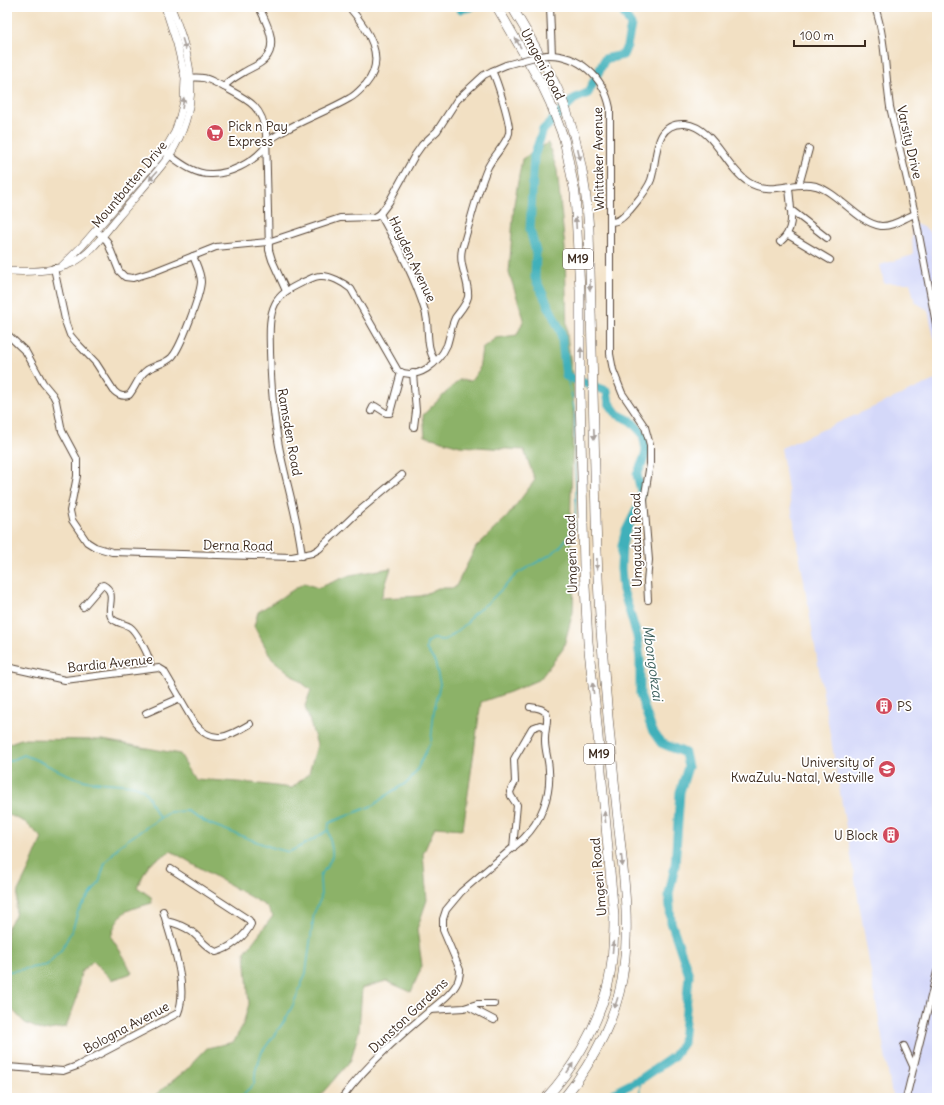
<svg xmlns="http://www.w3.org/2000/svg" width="944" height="1105" viewBox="0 0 944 1105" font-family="Delius,sans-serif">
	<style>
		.built { fill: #d4d8f9 }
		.forest { fill: #8cb268; stroke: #646e43 }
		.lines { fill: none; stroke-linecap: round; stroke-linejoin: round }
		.stream { stroke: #40b0ba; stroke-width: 1.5 }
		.river { stroke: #40b0ba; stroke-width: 9 }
		.minor-casing { stroke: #564537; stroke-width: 8 }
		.major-casing { stroke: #564537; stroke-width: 8 }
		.highway-casing { stroke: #564537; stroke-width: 10 }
		.minor { stroke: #fff; stroke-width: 6 }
		.major { stroke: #fff; stroke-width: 7 }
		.highway { stroke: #fff; stroke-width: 9 }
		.minor-bridge-casing { stroke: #564537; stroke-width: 8; stroke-linecap: butt }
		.minor-bridge { stroke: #fff; stroke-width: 6 }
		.oneway { fill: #a79f9a }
		.labels { text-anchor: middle; stroke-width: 3.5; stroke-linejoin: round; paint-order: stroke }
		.shield { fill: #fff; stroke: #766a62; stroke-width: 1 }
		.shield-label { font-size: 12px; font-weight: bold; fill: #3b2a1e }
		.street-label { font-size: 13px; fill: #3b2a1e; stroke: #fff }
		.poi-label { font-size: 13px; fill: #3b2a1e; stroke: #fff; text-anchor: start }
		.water-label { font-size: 14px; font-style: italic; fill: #3d605c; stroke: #fff }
	</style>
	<rect width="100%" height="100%" fill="#fff"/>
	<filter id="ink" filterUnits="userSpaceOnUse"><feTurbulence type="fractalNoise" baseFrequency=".025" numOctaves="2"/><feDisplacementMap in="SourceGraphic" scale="8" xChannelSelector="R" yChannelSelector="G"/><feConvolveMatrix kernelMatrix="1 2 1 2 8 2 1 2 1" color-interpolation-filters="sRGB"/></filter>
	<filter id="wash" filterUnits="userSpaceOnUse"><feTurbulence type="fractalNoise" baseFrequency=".012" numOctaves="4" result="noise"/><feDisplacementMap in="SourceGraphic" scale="16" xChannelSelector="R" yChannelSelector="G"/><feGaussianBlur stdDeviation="0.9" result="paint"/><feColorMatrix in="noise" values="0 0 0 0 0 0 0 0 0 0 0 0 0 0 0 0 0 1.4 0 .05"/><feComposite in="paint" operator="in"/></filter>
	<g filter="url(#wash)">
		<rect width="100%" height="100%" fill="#f2e0c3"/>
		<!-- built -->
		<g class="built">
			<path d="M911,222L927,229L934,239L932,255L937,291V342L934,338L928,310L915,302L910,283H884L880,265L913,255Z"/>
			<path d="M937,379V1098H895L891,1090L781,448Z"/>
		</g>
		<!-- forest -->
		<path class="forest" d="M548,143L557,170L565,248L567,335L574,389L570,531L574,580L573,612L563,649L540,679L510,692L481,702L463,829L435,827L423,854L427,900L417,929L422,966L411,992L386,981L362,988L359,1030L351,1060L318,1098H132L154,1096L186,1070L207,1048L234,1042L243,1024L249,1004L245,952L273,916L266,906L171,851L149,864L137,887L151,897L152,903C125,911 120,909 111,937L124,957L132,973L112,980L93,961L81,972L76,1001L66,1027L43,1031L25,1023L7,1004V928L15,916L18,891L29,869L42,838L25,822L7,814V744L21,739L103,740L180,754L195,779L252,783L292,788L309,773L317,745L305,706L311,690L272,659L254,626L258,612L304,583L318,588L350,575L391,568L381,598L421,596L438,588H455L476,547L507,517L535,480L524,450L460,446L425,436L423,415L459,380L471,381L479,370L482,348L496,338L517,335L524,319L509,273L514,204L522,159Z"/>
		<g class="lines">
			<!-- stream -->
			<g class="stream">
				<path d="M7,761H10L24,755C46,763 65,776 87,781C101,784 133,782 142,789C149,794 150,801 153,808C155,812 158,815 160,818"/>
				<path d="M7,972L47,965L62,949L73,928L78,911L99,883L105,863L120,845L169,812L187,811L210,824L273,848L289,852L309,842L327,831"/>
				<path d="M239,1098L254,1084L256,1069L262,1052L285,1020L293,1005L306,973L314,913L321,898L320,876C324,870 330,864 332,856C334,845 326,836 329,823L374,805L391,792L408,782L417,770L431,741L434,711L440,684L435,662L426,649L427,643L433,639L444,640L450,637L467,623L472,615L490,601L518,573L548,556L559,548L575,528L576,493L575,459V414L572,396L566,376"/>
				<path d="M639,1098L641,1079"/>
			</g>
			<!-- river -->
			<g class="river">
				<path d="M460,7V9L471,7"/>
				<path d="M607,1098L621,1089L641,1079L673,1057L683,1043L689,975L671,922L669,894L675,866L680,792L688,767L685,753L661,743L652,730L640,695V659L637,636L623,590L621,569L622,546L625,533L639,505L641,491L637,475L645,456L646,450L643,434L631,421L617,414L609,403L607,391L566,376L561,332L535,278L536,252L530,230L534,156L543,130L574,99L588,93L605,59L623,55L627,46L631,25L620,7"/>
			</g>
		</g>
	</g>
	<g filter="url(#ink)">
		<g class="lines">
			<!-- minor casing -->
			<g class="minor-casing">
				<g id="minor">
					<path d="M550,7L552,55"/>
					<path d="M875,7C886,40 885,73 890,107L915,214L937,329"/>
					<path d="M7,8V7"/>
					<path d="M547,55C578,54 604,77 610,108V354L613,370L622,393L645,427L650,445V464L644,500L649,560L647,581L648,600"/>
					<path d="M186,78C206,76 208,79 224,87C248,100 262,105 266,134L269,250L272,260L286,291"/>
					<path d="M224,87C229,80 236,77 244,72C250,68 260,65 265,59C279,44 266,22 259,7"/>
					<path d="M164,151C178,161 193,175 212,174C230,174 251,163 263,150C265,148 265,145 267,142C271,138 278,135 282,132C304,119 328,111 350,98C356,95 361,89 366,84C388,58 367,28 349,7"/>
					<path d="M799,185L809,149"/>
					<path d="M790,209L827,238"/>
					<path d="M380,214C397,245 415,277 425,311C430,327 425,347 435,361"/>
					<path d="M610,222C620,222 624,216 630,210C638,200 647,191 651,180C658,160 652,122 685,124C714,127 725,167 748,182C772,197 792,180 816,186C839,193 858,223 881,226C893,227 904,218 915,214"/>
					<path d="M96,230L107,241L119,271L125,277L133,278L153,272L216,247L268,242L340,218L375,217L380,214L389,202L415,155L422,145L437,131L457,100L484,75L492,71L506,65"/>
					<path d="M788,235L830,260"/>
					<path d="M780,242C797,229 790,206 789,187"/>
					<path d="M54,268L66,324L70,335L76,342L96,363L114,391C119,396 123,397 129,395C136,387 138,376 147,370C155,365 165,364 172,357C181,347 200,296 201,282C201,273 196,264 193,256"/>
					<path d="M7,334L26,352L43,383L53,395L56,401L62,431L77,459V476L70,511L72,520L87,542L95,547L112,552L292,557L312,553L319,549L359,511L402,475"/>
					<path d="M413,373L416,411L414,427"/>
					<path d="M371,411L373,407L375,406L386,413H390L401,372"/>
					<path d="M302,556C298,518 286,483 279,446C273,414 271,384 270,352C270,337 268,318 275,304C281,292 292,288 303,282C309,280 314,276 320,276C330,275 344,283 351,289L398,371C418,381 439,363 447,345C450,336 451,326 455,318C459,312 466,305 468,297C470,282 458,266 462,249C470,223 476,195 487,169C492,157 506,145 509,133C511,124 497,80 492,71"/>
					<path d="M83,607L101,586L103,585C118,593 106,607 111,617C114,623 124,623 130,627C136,631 147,652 149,659C150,662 150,666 150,669"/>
					<path d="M7,667L65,680L159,668L164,671L195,724C213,746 230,736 250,724"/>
					<path d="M146,713L180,698"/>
					<path d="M513,848L517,805L511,796L510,792L515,782L514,759L532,728L540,725L546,727"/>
					<path d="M166,921C175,923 184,926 192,932C201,939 205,947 216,952C229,949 246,936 251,924L249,920L171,869"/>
					<path d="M469,1007L494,1020"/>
					<path d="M430,1010L464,1008L477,1004H494"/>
					<path d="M904,1046L913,1066"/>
					<path d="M7,1067L63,1071L77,1066L178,1013C189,985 171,940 163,911"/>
					<path d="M342,1098C371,1059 409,1028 446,997C454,989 460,982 460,970L443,930V919L446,910L461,892L523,839C541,821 551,796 549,771C549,761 545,751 545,741C544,722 557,709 530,707"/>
					<path d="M906,1098L937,972"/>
				</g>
			</g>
			<!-- major casing -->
			<g class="major-casing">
				<g id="major">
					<path d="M62,266L82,246L164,151L175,132L180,116L184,101L185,78L177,44L165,7"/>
					<path d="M7,271C27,272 56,272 74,262C92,253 105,232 119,216C136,196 154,176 170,155C202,103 193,61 171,7"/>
				</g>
			</g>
			<!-- highway casing -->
			<g class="highway-casing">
				<g id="highway">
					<path d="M497,7L542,85L550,102L564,139L575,193L580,290V392L584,567L588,642L595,703L614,916C614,940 613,968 606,992C595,1030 573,1069 546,1098"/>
					<path d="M512,7C528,34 545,62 558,90C578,135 586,182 589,230C591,310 593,390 595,470C596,528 597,586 602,643C606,702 612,761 618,820C623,869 630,918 624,966C619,1014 594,1061 564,1098"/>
				</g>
			</g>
			<!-- minor -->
			<use href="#minor" class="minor"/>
			<!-- major -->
			<use href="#major" class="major"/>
			<!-- highway -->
			<use href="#highway" class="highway"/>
			<!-- minor-bridge casing -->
			<g class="minor-bridge-casing">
				<path id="minor-bridge" d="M506,65L535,57L547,55"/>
			</g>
			<!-- minor-bridge -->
			<use href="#minor-bridge" class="minor-bridge"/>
		</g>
		<!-- one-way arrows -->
		<defs><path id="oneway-solid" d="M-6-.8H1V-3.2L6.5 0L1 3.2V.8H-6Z"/></defs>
		<g class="oneway">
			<use href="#oneway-solid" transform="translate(518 43) rotate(-120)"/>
			<use href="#oneway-solid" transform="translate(184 44) rotate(73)"/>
			<use href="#oneway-solid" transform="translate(183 103) rotate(-81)"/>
			<use href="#oneway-solid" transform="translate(579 155) rotate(77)"/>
			<use href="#oneway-solid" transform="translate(153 176) rotate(131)"/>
			<use href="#oneway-solid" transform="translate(576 223) rotate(-93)"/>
			<use href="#oneway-solid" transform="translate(590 285) rotate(89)"/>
			<use href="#oneway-solid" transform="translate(581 353) rotate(-90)"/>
			<use href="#oneway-solid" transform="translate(594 434) rotate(88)"/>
			<use href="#oneway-solid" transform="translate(597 564) rotate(89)"/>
			<use href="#oneway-solid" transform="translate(593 688) rotate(-96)"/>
			<use href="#oneway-solid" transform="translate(605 817) rotate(-96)"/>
			<use href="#oneway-solid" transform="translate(622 861) rotate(84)"/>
			<use href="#oneway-solid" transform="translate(613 947) rotate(-84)"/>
			<use href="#oneway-solid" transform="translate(616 1003) rotate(108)"/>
			<use href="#oneway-solid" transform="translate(570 1068) rotate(-57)"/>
		</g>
	</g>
	<!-- icons -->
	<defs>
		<g id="supermarket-disc" transform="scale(0.9)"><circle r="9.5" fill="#d1495b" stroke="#fff"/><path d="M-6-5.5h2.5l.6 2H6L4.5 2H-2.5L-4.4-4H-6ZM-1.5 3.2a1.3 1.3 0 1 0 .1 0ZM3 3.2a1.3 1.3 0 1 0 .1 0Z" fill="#fff"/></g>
		<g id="building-disc" transform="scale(0.9)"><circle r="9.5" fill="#d1495b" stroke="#fff"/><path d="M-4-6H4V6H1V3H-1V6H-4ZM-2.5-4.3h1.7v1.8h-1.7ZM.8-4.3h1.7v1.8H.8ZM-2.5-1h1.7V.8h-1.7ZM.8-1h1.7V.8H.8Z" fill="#fff"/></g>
		<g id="university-disc" transform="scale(0.9)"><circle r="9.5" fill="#d1495b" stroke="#fff"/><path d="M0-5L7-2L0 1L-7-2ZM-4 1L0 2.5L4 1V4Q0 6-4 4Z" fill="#fff"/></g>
	</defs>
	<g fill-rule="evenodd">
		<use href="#supermarket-disc" x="215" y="133"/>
		<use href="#building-disc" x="884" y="706"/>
		<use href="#university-disc" x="887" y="769"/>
		<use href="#building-disc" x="891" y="835"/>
	</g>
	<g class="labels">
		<!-- shield labels -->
		<g class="shield">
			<rect x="563" y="249" width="30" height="20" rx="3"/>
			<rect x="584" y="744" width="30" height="20" rx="3"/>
		</g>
		<g class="shield-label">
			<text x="578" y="263">M19</text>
			<text x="599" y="758">M19</text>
		</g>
		<!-- street labels -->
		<g class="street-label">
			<text transform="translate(543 64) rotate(62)" y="5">Umgeni Road</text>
			<text transform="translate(910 142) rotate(77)" y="5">Varsity Drive</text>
			<text transform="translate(598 159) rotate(-91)" y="5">Whittaker Avenue</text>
			<text transform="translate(129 184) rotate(-50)" y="5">Mountbatten Drive</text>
			<text transform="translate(413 259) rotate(65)" y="5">Hayden Avenue</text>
			<text transform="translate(290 432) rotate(80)" y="5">Ramsden Road</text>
			<text transform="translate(636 540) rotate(-91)" y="5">Umgudulu Road</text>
			<text transform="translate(238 545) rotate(1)" y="5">Derna Road</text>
			<text transform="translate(571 554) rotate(-92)" y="5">Umgeni Road</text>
			<text transform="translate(110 663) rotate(-6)" y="5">Bardia Avenue</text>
			<text transform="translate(598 877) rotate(-95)" y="5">Umgeni Road</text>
			<text transform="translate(408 1015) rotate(-43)" y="5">Dunston Gardens</text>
			<text transform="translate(126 1027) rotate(-28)" y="5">Bologna Avenue</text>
		</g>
		<!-- poi labels -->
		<g class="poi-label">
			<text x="228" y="131">Pick n Pay<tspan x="228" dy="15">Express</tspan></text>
			<text x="897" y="711">PS</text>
			<text x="874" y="767" text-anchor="end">University of<tspan x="874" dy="15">KwaZulu-Natal, Westville</tspan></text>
			<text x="878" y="840" text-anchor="end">U Block</text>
		</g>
		<!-- water labels -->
		<g class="water-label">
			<text transform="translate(653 663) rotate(82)" y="5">Mbongokzai</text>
		</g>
	</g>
	<!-- margin -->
	<rect width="944" height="1105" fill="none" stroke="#fff" stroke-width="24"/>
	<!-- scale -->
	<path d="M794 40v6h71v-6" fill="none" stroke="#3b2a1e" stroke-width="2"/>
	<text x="800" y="40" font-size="12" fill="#3b2a1e" stroke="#ffffff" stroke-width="3" paint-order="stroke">100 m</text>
</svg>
